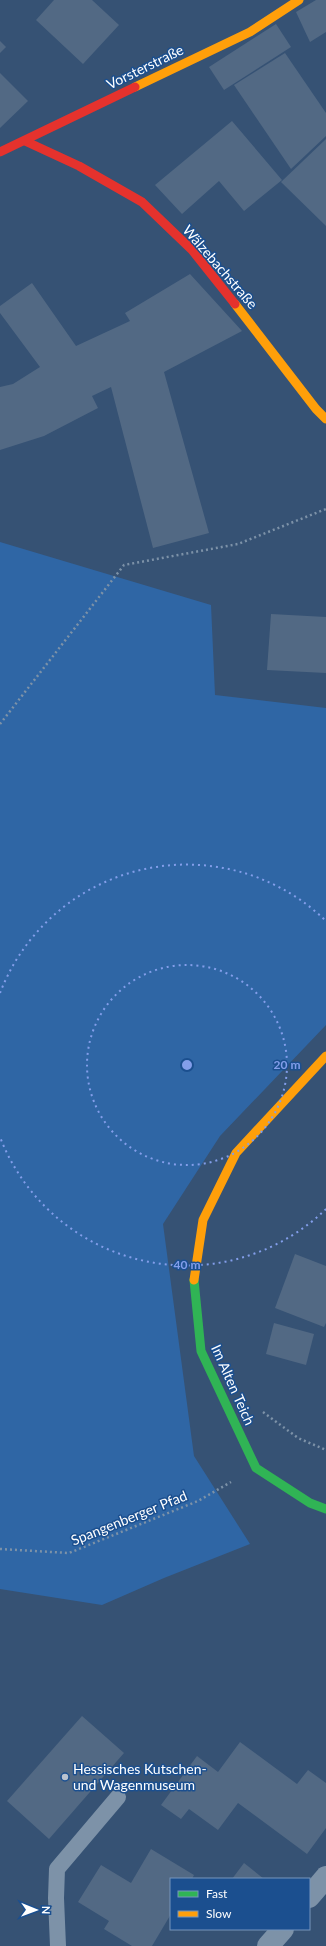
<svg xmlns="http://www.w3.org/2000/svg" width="326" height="1946" viewBox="0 0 326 1946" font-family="Lato,sans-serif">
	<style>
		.green { fill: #2f66a5 }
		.building { fill: #526984 }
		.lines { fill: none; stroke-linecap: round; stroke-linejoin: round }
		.path { stroke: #7d92a8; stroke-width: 2.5; stroke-dasharray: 2 3; stroke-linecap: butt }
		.lane { stroke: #7d92a8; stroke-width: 16 }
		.street { stroke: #7d92a8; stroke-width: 22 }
		.fast { stroke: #30b455; stroke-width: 9 }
		.slow { stroke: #ff9f0a; stroke-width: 9 }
		.jam { stroke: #e5322d; stroke-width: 9 }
		.ring { fill: none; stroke: #839eea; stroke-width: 2; stroke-dasharray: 2 4 }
		.poi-dot { fill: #b9c2ce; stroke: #1b4f8f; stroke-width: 1.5 }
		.labels { text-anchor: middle; stroke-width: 3; stroke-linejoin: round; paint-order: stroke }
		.street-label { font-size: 14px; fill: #fff; stroke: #1b4f8f }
		.poi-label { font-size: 14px; fill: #fff; stroke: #1b4f8f; text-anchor: start }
		.centre { fill: #839eea; stroke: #1b4f8f; stroke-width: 2 }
		.ring-label { font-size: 12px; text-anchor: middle; font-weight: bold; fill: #839eea; stroke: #1b4f8f; stroke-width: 3; stroke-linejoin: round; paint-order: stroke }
	</style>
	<rect width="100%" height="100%" fill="#365274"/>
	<!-- green -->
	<path class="green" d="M0,542L211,605L215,695L326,708V1025L220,1136L163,1224L194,1456L250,1544L164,1578L102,1605L0,1589Z"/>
	<!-- building -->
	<g class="building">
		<path d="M54,0H92L119,25L83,64L36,20Z"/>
		<path d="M316,0H326V32L310,42L296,12Z"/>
		<path d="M276,24L291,47L224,90L209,67Z"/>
		<path d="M0,41L6,47L0,53Z"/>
		<path d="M285,53L326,113V136L291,169L234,85Z"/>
		<path d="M0,73L28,101L0,128Z"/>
		<path d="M232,121L282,180L244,211L219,181L182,214L155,185Z"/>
		<path d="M326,139V226L281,182Z"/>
		<path d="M190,274L242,331L164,372L209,533L153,548L111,387L92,396L98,408L44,436L0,450V387L13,384L40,367L0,313V306L32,283L76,346L130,321L125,313Z"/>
		<path d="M271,614L326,617V673L267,670Z"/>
		<path d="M295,1254L326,1266V1323L324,1327L275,1308Z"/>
		<path d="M274,1323L314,1334L306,1365L266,1354Z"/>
		<path d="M82,1716L124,1753L49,1839L7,1801Z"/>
		<path d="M240,1742L297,1784L308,1770L326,1783V1828L307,1854L238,1803L218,1830L189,1809L181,1819L161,1805L197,1756L218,1772Z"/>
		<path d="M151,1849L194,1875L192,1879H171V1914L152,1946H132L104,1929L109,1921L78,1902L101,1865L131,1883Z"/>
		<path d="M244,1863L264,1879H232Z"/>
	</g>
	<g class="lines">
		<!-- path -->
		<g class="path">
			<path d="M0,724L124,565L238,544L326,509"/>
			<path d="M263,1412L298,1438L326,1450"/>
			<path d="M0,1549L69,1553L198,1501L231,1482"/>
		</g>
		<!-- lane -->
		<path class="lane" d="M58,1946L56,1898L57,1869L118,1797"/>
		<!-- street -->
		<g class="street">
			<path d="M309,1897L326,1877"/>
			<path d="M268,1946L283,1929"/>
		</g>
		<!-- fast -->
		<path class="fast" d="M194,1280L201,1351L256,1468L310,1503L326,1509"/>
		<!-- slow -->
		<g class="slow">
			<path d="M135,87L250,32L299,0"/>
			<path d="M235,304L316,409L326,419"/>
			<path d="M194,1280L203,1220L236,1153L326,1056"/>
		</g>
		<!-- jam -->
		<g class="jam">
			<path d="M25,141L79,166L142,202L192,250L235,304"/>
			<path d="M0,152L135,87"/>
		</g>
	</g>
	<!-- distance rings -->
	<g class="ring">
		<circle cx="187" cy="1065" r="100"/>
		<path d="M326 1209A200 200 0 0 1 0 1137M0 993A200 200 0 0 1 326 921"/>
	</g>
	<!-- markers -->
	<circle class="poi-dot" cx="65" cy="1777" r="4"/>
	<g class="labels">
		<!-- street labels -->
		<g class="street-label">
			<text transform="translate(145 67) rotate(-26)" y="5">Vorsterstraße</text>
			<text transform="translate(220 267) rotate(49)" y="5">Wälzebachstraße</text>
			<text transform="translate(233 1385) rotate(66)" y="5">Im Alten Teich</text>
			<text transform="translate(129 1518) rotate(-22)" y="5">Spangenberger Pfad</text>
		</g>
		<!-- poi labels -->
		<g class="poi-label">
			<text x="73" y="1774">Hessisches Kutschen-<tspan x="73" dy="16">und Wagenmuseum</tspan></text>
		</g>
	</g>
	<circle cx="187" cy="1065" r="6" class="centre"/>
	<g class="ring-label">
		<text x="287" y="1069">20 m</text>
		<text x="187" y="1269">40 m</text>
	</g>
	<!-- legend -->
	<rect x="170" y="1878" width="140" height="52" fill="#1b4f8f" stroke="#7695bc"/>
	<rect x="178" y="1891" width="20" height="6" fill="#30b455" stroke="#7695bc"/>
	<text x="206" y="1898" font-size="12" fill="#ffffff">Fast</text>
	<rect x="178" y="1911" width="20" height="6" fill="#ff9f0a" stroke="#7695bc"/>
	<text x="206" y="1918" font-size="12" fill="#ffffff">Slow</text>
	<!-- north arrow -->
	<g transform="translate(36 1910) rotate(91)" stroke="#1b4f8f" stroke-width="3" paint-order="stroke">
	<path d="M0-3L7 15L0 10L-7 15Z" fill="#ffffff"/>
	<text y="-6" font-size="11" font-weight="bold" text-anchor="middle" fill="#ffffff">N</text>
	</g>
</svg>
